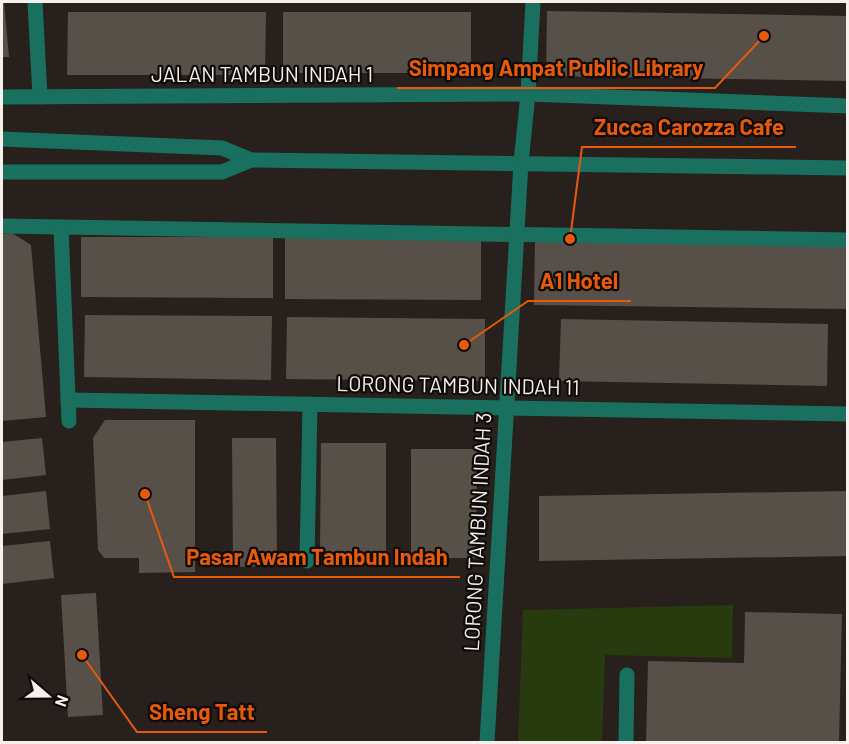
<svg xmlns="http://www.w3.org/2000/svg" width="849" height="744" viewBox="0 0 849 744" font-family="Barlow,sans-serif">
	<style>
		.green { fill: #283b0e }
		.building { fill: #565048 }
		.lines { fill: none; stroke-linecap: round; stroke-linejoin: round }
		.minor { stroke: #19705f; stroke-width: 15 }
		.labels { text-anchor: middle; stroke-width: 4.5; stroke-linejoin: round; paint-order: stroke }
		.street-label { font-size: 21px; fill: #f6f0ed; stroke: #0e0b09 }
		.leader { fill: none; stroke: #e8590c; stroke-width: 2 }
		.callout-dot { fill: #e8590c; stroke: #0e0b09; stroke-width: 2 }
		.callout-label { font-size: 22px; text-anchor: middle; font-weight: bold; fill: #e8590c; stroke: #0e0b09; stroke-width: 4.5; stroke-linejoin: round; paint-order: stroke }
	</style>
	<rect width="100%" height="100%" fill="#28201c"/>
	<!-- green -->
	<path class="green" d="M733,605L732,658L605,655L602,742H518L523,610Z"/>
	<!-- building -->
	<g class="building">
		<path d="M2,2H4L9,57H2Z"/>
		<path d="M547,11L848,16V81L546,76Z"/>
		<path d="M68,12H266L265,75H67Z"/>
		<rect x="283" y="12" width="188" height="61"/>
		<path d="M12,233L31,245L46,417L2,421V234Z"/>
		<path d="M81,237H273V298L81,297Z"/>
		<path d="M285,237L481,238V300L285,299Z"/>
		<path d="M535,238L848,242V309L534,305Z"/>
		<path d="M85,315L272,316L271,380L84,377Z"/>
		<path d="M287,317L485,319V381L286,379Z"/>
		<path d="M561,319L828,324L827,386L559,381Z"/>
		<path d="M105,420H195V572L139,573V558H104L98,550L93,438Z"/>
		<path d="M42,438L46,475L2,480V442Z"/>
		<path d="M232,438H276L277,566L233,567Z"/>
		<path d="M321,443H386V552H320Z"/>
		<path d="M411,449H477L476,558H411Z"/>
		<path d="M46,491L50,529L2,534V496Z"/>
		<path d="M848,491V556L539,561V496Z"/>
		<path d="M50,541L54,578L2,584V546Z"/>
		<path d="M96,593L103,715L68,717L61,595Z"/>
		<path d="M745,612L842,614L839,742H646L648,661L744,663Z"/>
	</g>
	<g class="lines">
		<!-- minor -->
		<g class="minor">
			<path d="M35,2L40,97"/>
			<path d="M2,97L528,94L848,106"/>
			<path d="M2,139L222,148L251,160L848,168"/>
			<path d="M2,172H222L251,160"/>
			<path d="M2,226L848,240"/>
			<path d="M61,228L69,421"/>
			<path d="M68,400L848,414"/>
			<path d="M307,561L310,404"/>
			<path d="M487,742L521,163L528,94L533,2"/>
			<path d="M626,742L627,675"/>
		</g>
	</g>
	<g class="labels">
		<!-- street labels -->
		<g class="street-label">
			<text x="262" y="82">JALAN TAMBUN INDAH 1</text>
			<text transform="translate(458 386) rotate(1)" y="7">LORONG TAMBUN INDAH 11</text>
			<text transform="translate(478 532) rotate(-87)" y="7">LORONG TAMBUN INDAH 3</text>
		</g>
	</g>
	<!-- callouts -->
	<path class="leader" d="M764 36L715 88H397M570 239L582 147H796M464 345L528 301H631M145 494L174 577H460M82 655L137 732H267"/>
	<g class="callout-dot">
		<circle cx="764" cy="36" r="6"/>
		<circle cx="570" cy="239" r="6"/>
		<circle cx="464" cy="345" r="6"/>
		<circle cx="145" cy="494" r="6"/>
		<circle cx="82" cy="655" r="6"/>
	</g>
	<g class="callout-label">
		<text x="556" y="76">Simpang Ampat Public Library</text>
		<text x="689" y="135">Zucca Carozza Cafe</text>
		<text x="579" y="289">A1 Hotel</text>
		<text x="317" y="565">Pasar Awam Tambun Indah</text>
		<text x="202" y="720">Sheng Tatt</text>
	</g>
	<!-- border -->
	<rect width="849" height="744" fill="none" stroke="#f6f0ed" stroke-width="6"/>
	<!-- north arrow -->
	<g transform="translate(48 696) rotate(110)" stroke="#0e0b09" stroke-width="4.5" paint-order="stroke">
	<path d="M0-4.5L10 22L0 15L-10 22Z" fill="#f6f0ed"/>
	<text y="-9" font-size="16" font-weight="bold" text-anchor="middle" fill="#f6f0ed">N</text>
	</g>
</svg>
